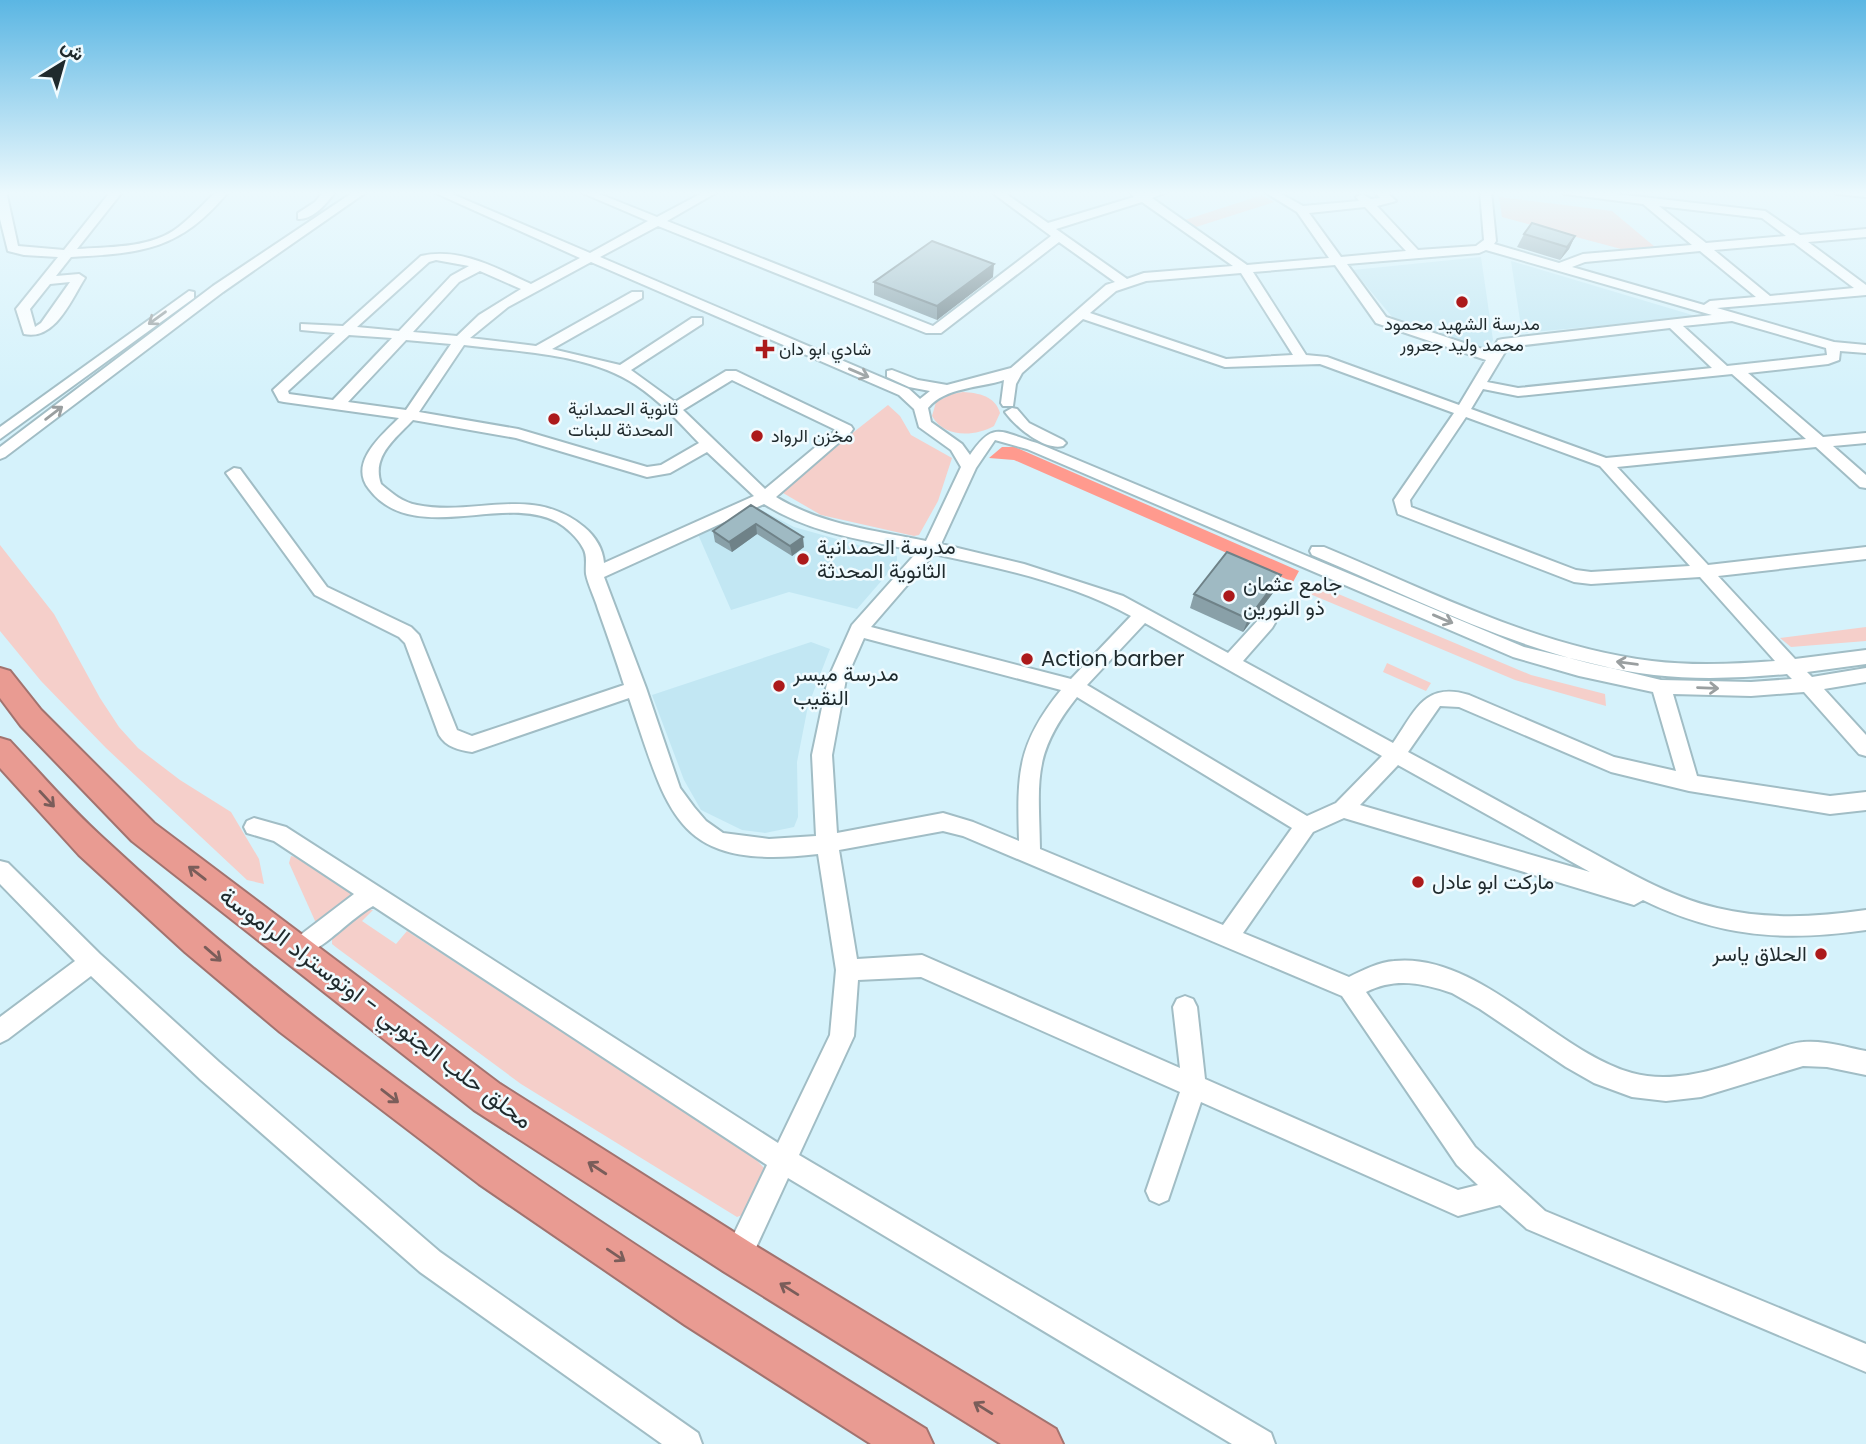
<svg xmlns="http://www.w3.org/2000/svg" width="1866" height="1444" viewBox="0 0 1866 1444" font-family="Poppins,Vazirmatn,sans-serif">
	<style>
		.built { fill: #c2e7f3 }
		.green { fill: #f5cfca }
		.forest { fill: #ff9a8e }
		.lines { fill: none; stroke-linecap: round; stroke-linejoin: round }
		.minor-casing { stroke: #a1bdc5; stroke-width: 4 }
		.highway-casing { stroke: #a2736f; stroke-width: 4 }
		.minor { fill: #fff; fill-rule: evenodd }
		.highway { fill: #e99b92; fill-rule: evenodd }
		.wall { fill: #89a0a8 }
		.shaded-wall { fill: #6f8288 }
		.building { fill: #9fbac3; stroke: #6f8288; stroke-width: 2 }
		.oneway { stroke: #9a9fa0 }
		.oneway2 { stroke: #7a5d5a }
		.poi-dot { fill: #ac1a1b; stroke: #f0fbff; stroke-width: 2.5 }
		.labels { text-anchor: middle; stroke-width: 5; stroke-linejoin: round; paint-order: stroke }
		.far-poi-label { font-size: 18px; fill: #1f2a2d; stroke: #f0fbff; text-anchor: start }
		.poi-label { font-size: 21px; fill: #1f2a2d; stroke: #f0fbff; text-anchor: start }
		.near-street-label { font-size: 24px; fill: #1f2a2d; stroke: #f0fbff }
	</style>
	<rect width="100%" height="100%" fill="#d5f2fb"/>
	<!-- built -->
	<g class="built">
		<path d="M1481,257L1493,340L1489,347L1482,348L1394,319L1353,270Z"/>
		<path d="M1511,261L1699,317L1522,333Z"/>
		<path d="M754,506L794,527L897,556V563L857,609L789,592L731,610L697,532Z"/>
		<path d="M811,642L830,649L808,706L797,762L798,817L794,827L765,833L742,830L701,810L684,780L652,695Z"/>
	</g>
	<!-- green -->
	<g class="green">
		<path d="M1262,195L1274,202L1196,227L1185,220Z"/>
		<path d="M1499,197L1612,211L1655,247L1621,249L1502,217Z"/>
		<path d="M963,392C979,393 995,396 1000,413L994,426C974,437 944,438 932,416L936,402L952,394Z"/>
		<path d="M888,405L900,416L911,435L952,458L938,501L919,535L914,536L821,515L783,493V488Z"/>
		<path d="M0,545L54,614L100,698L119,727L138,748L180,780L231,812L259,859L264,884L247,880L106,748L41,681L0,631Z"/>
		<path d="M1317,585L1531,675L1605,694L1606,706L1515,680L1310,594Z"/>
		<path d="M1866,627V641L1791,647L1780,638Z"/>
		<path d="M1387,663L1431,683L1426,691L1383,672Z"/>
		<path d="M291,856L295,857L355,895L319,923H316L289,863Z"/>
		<path d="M360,909L373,910L362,921L396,944L407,931L750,1153L764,1168L745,1214L737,1217L521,1084L337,948L332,944V936Z"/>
	</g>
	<!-- forest -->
	<path class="forest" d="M1002,447H1015L1299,571L1293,582L1014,460L989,458Z"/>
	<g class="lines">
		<!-- minor casing -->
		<g class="minor-casing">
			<g id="minor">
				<path d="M0,191H6L18,246L64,250L111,191H123L77,249C107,247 147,248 173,231C189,220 203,204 217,191H229C180,250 144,253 71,257L56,276L79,274L85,278C71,300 55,341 24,334L16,309L58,257L24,255L8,251L0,219ZM70,282L41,323L35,327L30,309L50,284Z"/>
				<path d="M324,191H336C327,203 313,220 298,219V213L315,202Z"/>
				<path d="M355,191H368L223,292L5,457L0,459V447L213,286Z"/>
				<path d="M431,191H445L590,253L648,221L578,191H592L657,217L706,191H719L667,221L933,326L1051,236L990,191H1002L1048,223L1134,197L1129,191L1145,193L1169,191L1152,198L1247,265L1329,258L1297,212L1263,191H1276L1303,206L1359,201L1356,197L1362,194L1371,199L1380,198L1373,191H1385L1396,201L1377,206L1418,250L1476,246L1484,240L1480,191H1491L1496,241L1494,244L1559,263L1583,254L1692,245L1643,204L1565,194L1560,191H1590L1765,211L1800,235L1866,229V237L1808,242L1866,285V295L1717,308L1834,342L1866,345V353L1840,351L1839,360L1828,364L1748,373L1823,437L1866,433V443L1833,446L1866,475V488L1860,487L1816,447L1617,467L1708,565L1866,547V559L1718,576L1795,659L1866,650V664L1807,672L1812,677L1866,668V682L1824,689L1866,735V756L1859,754L1804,692L1751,696L1673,694L1697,776L1830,796L1866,792V810L1830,814L1689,791L1611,772L1459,707L1440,706L1408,752C1466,783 1524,815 1582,847C1625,870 1669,897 1717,908C1767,920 1816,917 1866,910V930C1783,942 1719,937 1643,900L1634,905L1344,818L1313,832L1243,933L1349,977C1363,970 1379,962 1394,961C1478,952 1556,1052 1632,1073C1675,1085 1721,1068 1762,1054C1776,1050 1789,1043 1803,1042C1824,1040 1845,1047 1866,1051V1075L1827,1067L1803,1066L1701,1097L1666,1101L1632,1097L1594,1083L1566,1067L1480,1009L1452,993C1423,983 1395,977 1366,992L1475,1147L1545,1211L1866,1344V1372L1527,1229L1500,1205L1458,1216L1201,1102L1168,1200L1159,1204L1150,1200L1146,1191L1180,1092L921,977L858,980L854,1036L799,1155L1271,1433L1275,1444H1232L788,1178L747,1267L737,1271L727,1267L723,1257L767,1165L373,906C351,918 327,946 307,953L299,950L296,943L299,936L354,894L274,841L247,833L244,827L247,821L254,818L286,827L778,1143L830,1035L836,970L818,854C675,871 669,815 629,698L472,752C459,750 446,747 439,735L405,643L399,637L315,595L226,473L234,468L240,469L327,587L411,627L419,635L457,730L472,736L624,685C616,660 607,634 598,609C595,598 588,585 586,574C585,565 588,556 583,548C578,538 566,527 557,522C504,493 413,547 369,489C348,463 382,435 399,418L284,402L279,401L273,390L335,333L301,330V324L343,326L421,256C460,247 496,268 531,284L580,258ZM1142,202L1233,266L1144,273L1127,279L1056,229ZM1659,206L1762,218L1786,236L1706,243ZM1365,207L1406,251L1341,257L1309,213ZM658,226L926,333H941L1059,242L1115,282L1106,285L1011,368L947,385L918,380L892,370L887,371V377L909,387L930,391L920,399L909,389L600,257ZM1794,243L1854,288L1770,296L1714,250ZM1486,250L1712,315L1503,339L1498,340L1491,352L1386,317L1347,264L1479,253ZM1700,251L1756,297L1710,301L1704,305L1572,267L1585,262ZM436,260L469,266L451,276L399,331L357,327L429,262ZM591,262L899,395L914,409L919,427L951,450L961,467L926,541C873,530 822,525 776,497L851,432L853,429L851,426L736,371H726L675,402L631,370L702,324V318H692L620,365L552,349L642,298V292H632L536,346L470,338L508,307ZM1335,265L1376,323L1486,360L1459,405L1327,357L1306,355L1253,272ZM480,271L521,289L479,315L457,336L413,332L459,282ZM1241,273L1293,355L1226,359L1090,313L1116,291L1146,281ZM1083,319L1225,367L1320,364L1454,413L1394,500L1398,514L1574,582L1591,584L1700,577L1775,661C1734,664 1693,666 1652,661C1537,647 1430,591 1324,547H1312L1310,551L1312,555C1422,601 1534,661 1654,675C1698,680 1743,678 1787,674L1792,679L1751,682L1661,680L1524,647L1037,443C1000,432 994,420 970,455L962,444L931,422L928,408C945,387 980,388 1004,380L1001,403L1003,406H1013L1016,384L1022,373ZM1732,321L1826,348L1827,355L1727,366L1683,326ZM1670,328L1712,368L1518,388L1487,382L1508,347ZM349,335L392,338L333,400L289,394L288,391ZM406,340L451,344L406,410L348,402ZM464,345C520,352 588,353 636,385C660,401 680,423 699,443L661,465L647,467L518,429L419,412ZM1732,374L1806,439L1606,458L1471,409L1483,389L1518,396ZM732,380L836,430L765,489L683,410ZM1466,417L1600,466L1690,566L1591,572L1576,570L1411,507L1410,500ZM413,420L516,438L647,477L670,473L707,452L754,496L604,563C603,549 595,536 584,527C532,484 475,517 417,505C402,502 393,494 381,484C371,456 396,438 413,420ZM995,440L1027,449L1513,657L1579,676L1653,692L1676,771L1614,757L1469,695C1424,681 1415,712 1393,743L1243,661L1272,628L1275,623L1272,618H1260L1228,653L1123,596L1024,564L941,544L976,468ZM764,504C812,534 864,540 918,551L852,625L828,679L812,755L816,836L769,839L723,833L706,821L694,807L680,788L646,688L604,577ZM934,554C1000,568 1072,583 1131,616L1071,679L871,627ZM1145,623L1382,756L1336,803L1307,816L1087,685ZM864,638L1061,690C1017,744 1017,774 1019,841L973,822L943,813L837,833L832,755L846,679ZM1077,697L1292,828L1223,925L1040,849C1039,781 1031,755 1077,697ZM1398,765L1590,872L1360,805ZM943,831L963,836L1342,996L1457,1165L1478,1185L1458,1190L1205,1079L1197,1007L1193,999L1185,996L1177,999L1173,1007L1180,1068L922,955L857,959L839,850Z"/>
				<path d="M1831,191H1866V197L1837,194Z"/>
				<path d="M189,291L194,292V298L0,439V427Z"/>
				<path d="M1012,408L1017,409L1029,423L1063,440L1066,443L1063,446C1044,451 1015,426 1005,412Z"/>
				<path d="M0,861L8,863L100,954L219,1062L440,1252L698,1433L702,1444H662L420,1272L201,1080L91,976L8,1039L0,1043V1017L75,961L0,884Z"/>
			</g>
		</g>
		<!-- highway casing -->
		<g class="highway-casing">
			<g id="highway">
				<path d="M0,668L10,671L41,710L154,823L500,1084L751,1243L1056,1429L1063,1444H1001L723,1271L474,1110L132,841L21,726L0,698Z"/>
				<path d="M0,738L10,741C40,773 69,807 102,837C350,1068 639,1251 926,1429L933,1444H871L685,1325L479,1184L280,1032L185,952L79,855L0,768Z"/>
			</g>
		</g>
		<!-- minor -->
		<use href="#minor" class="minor"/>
		<!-- highway -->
		<use href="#highway" class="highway"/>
	</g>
	<!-- wall -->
	<g class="wall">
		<path d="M1524,234L1575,236L1569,249L1560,260L1517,247Z"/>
		<path d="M993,277L937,320L874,295V282Z"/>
		<path d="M751,505L804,547L792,556L757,534L732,552L715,542L713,531Z"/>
		<path d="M1276,589L1243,632L1190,608L1194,594Z"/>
	</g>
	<!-- shaded-wall -->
	<g class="shaded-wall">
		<path d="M1575,236L1569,249L1560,260L1567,247Z"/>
		<path d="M994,264L993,277L937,320V306Z"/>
		<path d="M756,524L757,534L732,552L729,542Z"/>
		<path d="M803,537L804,547L792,556L790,546Z"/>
		<path d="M1281,575L1276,589L1243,632L1248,619Z"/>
	</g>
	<!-- building -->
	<g class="building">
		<path d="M1532,223L1575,236L1567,247L1524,234Z"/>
		<path d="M932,241L994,264L937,306L874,282Z"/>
		<path d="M751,505L803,537L790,546L756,524L729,542L713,531Z"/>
		<path d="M1227,552L1281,575L1248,619L1194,594Z"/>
	</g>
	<!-- one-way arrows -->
	<defs><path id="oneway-shaft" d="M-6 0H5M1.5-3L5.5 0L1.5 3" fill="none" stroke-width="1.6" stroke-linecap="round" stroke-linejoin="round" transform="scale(1.75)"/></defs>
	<g class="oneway">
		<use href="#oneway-shaft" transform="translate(157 318) rotate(144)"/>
		<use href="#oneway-shaft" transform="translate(859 373) rotate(23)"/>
		<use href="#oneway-shaft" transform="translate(54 413) rotate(-37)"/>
		<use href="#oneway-shaft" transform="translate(1443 619) rotate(23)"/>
		<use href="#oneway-shaft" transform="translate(1627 663) rotate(-172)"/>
		<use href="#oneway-shaft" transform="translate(1708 688) rotate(2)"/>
	</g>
	<g class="oneway2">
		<use href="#oneway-shaft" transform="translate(47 799) rotate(47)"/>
		<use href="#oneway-shaft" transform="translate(197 873) rotate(-142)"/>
		<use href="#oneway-shaft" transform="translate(213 954) rotate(41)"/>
		<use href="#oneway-shaft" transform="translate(390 1096) rotate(38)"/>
		<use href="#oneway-shaft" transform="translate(597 1168) rotate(-147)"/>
		<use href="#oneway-shaft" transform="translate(616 1255) rotate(34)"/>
		<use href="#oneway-shaft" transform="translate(789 1289) rotate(-148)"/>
		<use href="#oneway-shaft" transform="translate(983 1408) rotate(-148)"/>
	</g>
	<!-- sky -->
	<linearGradient id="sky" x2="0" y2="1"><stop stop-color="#5bb6e3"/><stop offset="0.49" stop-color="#ecf9fd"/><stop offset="1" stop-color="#ecf9fd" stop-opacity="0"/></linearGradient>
	<rect width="1866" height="393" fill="url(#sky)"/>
	<!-- markers -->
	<g class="poi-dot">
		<circle cx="1462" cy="302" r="7"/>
		<path d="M761.5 338.5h7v7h7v7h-7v7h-7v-7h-7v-7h7z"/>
		<circle cx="554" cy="419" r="7"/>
		<circle cx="757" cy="436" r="7"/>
		<circle cx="803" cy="559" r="7"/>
		<circle cx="1229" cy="596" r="7"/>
		<circle cx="1027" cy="659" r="7"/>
		<circle cx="779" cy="686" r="7"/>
		<circle cx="1418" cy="882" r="7"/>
		<circle cx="1821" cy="954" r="7"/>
	</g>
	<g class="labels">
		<!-- far-poi labels -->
		<g class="far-poi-label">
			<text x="1462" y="330" text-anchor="middle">مدرسة الشهيد محمود<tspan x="1462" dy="21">محمد وليد جعرور</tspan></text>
			<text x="779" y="355">شادي ابو دان</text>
			<text x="568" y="415">ثانوية الحمدانية<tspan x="568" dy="21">المحدثة للبنات</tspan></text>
			<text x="771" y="442">مخزن الرواد</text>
		</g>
		<!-- poi labels -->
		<g class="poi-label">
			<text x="817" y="554">مدرسة الحمدانية<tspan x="817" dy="24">الثانوية المحدثة</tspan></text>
			<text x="1243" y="591">جامع عثمان<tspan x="1243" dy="24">ذو النورين</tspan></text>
			<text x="1041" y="666">Action barber</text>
			<text x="793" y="681">مدرسة ميسر<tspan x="793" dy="24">النقيب</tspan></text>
			<text x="1432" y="889">ماركت ابو عادل</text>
			<text x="1807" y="961" text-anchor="end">الحلاق ياسر</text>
		</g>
		<!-- near-street labels -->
		<g class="near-street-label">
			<text transform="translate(376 1008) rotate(37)" y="8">محلق حلب الجنوبي - اوتوستراد الراموسة</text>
		</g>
	</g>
	<!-- north arrow -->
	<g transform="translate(63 63) rotate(37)" stroke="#f0fbff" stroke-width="5" paint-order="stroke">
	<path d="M0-5L12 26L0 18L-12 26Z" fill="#1f2a2d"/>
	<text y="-10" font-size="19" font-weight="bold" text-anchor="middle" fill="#1f2a2d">ش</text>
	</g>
</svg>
